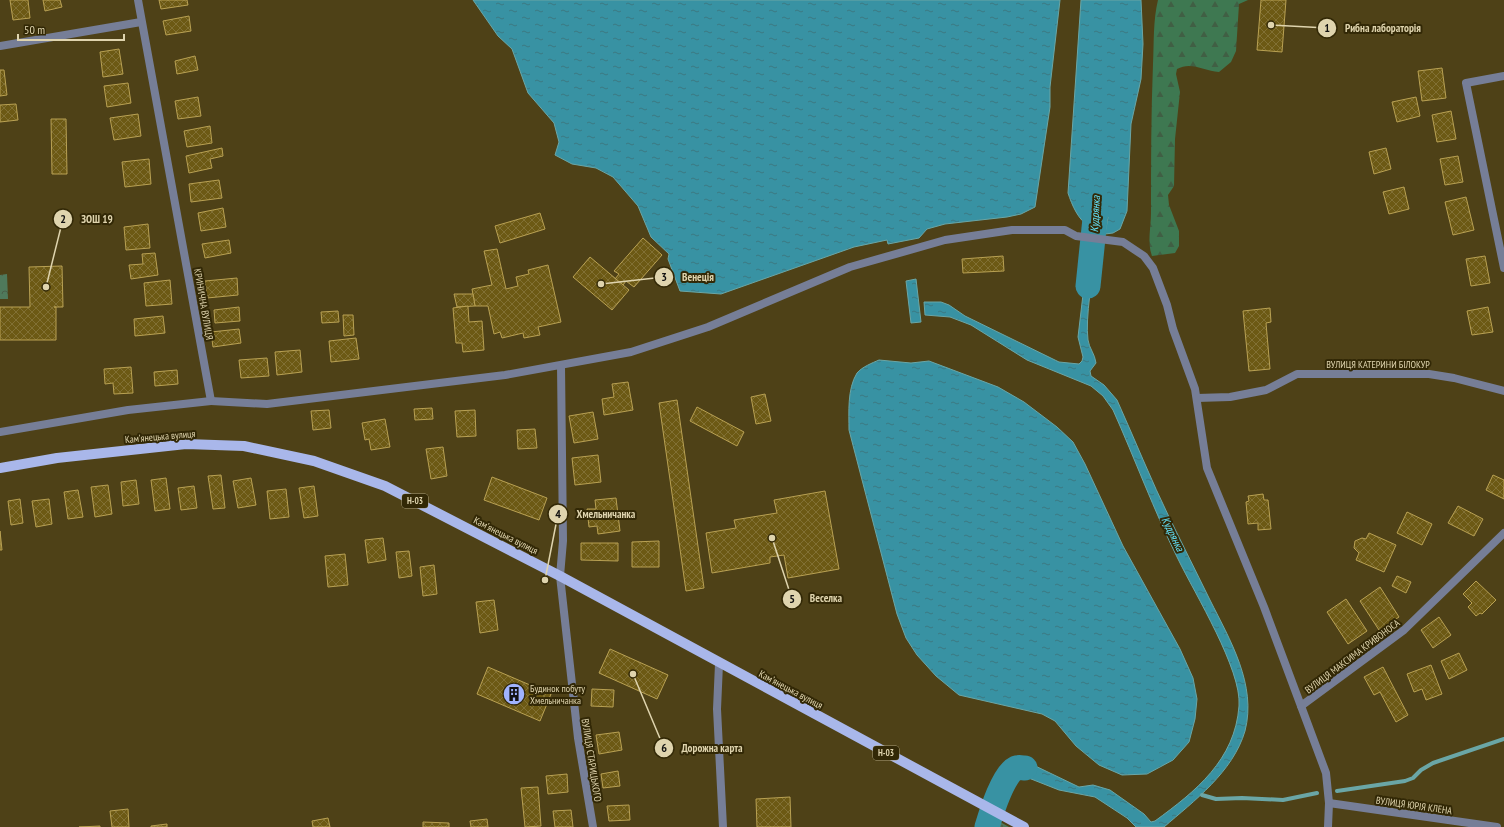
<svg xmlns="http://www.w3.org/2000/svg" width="1504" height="827" viewBox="0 0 1504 827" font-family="'PT Sans Narrow',sans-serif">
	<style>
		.grass { fill: url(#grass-dots) }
		.forest { fill: url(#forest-firs) }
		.park { fill: url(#park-crowns) }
		.water { fill: url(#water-ripples); stroke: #6aa6a6 }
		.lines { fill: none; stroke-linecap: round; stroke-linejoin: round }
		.stream { stroke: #6aa6a6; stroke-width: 4 }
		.river { stroke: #3892a3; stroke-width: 25 }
		.building { fill: url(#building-cross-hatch); stroke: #b9a153 }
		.street { stroke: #767e97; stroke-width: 8 }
		.primary { stroke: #a9b7ea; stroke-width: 10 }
		.labels { text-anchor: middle; stroke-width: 4; stroke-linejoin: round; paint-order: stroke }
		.shield { fill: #322806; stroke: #aba07c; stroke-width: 1 }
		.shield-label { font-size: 9px; font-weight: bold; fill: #dfd4ae }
		.street-label { font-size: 10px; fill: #dfd4ae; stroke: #322806 }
		.poi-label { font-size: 10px; fill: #dfd4ae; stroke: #322806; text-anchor: start }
		.water-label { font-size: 11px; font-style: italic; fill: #64e5fe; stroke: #322806 }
		.leader { fill: none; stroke: #dfd4ae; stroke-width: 1.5 }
		.callout-dot { fill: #dfd4ae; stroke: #322806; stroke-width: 1.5 }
		.mark-label { font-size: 12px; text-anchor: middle; font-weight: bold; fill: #111 }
		.callout-label { font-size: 11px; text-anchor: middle; font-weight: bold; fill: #dfd4ae; stroke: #322806; stroke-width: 4; stroke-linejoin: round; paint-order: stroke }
	</style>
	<defs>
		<pattern id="grass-dots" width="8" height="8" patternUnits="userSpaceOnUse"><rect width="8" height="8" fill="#4f795b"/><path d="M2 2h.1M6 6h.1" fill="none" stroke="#4a5f49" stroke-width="1.8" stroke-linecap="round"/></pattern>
		<pattern id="forest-firs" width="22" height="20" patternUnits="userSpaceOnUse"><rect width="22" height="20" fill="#3e7851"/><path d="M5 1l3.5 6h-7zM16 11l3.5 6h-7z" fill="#405f44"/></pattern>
		<pattern id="park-crowns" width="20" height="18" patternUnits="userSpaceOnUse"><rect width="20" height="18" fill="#4f795b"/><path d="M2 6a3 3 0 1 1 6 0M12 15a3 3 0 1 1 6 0" fill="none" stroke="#4a5f49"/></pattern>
		<pattern id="water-ripples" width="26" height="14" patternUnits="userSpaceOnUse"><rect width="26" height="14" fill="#3892a3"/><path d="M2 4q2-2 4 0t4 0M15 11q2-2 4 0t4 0" fill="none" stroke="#3b7982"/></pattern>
		<pattern id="building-cross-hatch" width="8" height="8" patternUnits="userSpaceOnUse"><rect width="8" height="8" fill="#6c5914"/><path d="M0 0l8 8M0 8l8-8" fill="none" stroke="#817034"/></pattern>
	</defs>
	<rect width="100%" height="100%" fill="#4e4117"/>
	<!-- grass -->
	<path class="grass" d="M995,819L1009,827H992Z"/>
	<!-- forest -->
	<path class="forest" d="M1158,0H1248L1239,4L1236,51L1231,62L1219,72C1204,71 1191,61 1177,69L1176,74L1180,92L1175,139L1174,186L1168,195L1169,205L1179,231V246L1175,253L1152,256C1147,242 1151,228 1151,213C1151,164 1151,114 1153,64C1154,43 1153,20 1158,0Z"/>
	<!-- park -->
	<path class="park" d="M7,274L8,299H0V275Z"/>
	<!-- water -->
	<g class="water">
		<path d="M473,0H1060L1050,87V107L1035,207L1021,214L1007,217L945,224L927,229L919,238L888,244L887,240L854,247L721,294L680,291L668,259L669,254L651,237L638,206L613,177L596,168L572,164L555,155L559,142L554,123L528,93L512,49L498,36Z"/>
		<path d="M1081,0H1141L1143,44L1141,79L1131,124L1127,211L1120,229L1113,233L1105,234L1108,217L1103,216L1101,236L1089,235L1090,227C1078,220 1072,205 1068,193Z"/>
		<path d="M1088,252L1095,253C1093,276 1085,317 1088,340C1089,348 1095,354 1096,363L1090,371L1091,376L1104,385L1117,400C1135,440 1151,480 1170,519C1183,546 1197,573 1210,600C1230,640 1257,685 1245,731C1233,772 1194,801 1164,827H1136L1127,818L1095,797L1059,790L1021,775H1015L1005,789L998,785L1007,764L1013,760L1025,761L1079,787L1093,785L1110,790L1144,814L1151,822L1155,821C1196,791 1235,760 1239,706C1242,670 1195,594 1178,559C1154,511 1135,459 1113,410L1103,396L1091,386L1027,360L971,325L950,317L925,315L924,302H941L949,305L965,316L1059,362L1079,364L1082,361L1083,357L1078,337Z"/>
		<path d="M916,279L921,322L911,323L906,281Z"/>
		<path d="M879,360L911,363L929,361L998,387L1024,402L1057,427L1073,442L1085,464L1123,546L1180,649L1193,678L1197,699L1195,719L1189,742L1173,760L1147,774L1122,775L1099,765L1076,746L1055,721L1042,714L959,695L936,676L917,655L906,638L897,614L849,430C849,413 847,389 857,373C862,367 872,363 879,360Z"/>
		<path d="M997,788L1003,792L992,827H981Z"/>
	</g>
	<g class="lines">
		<!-- stream -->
		<g class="stream">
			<path d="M1337,791L1405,781L1413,778L1421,770L1433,763L1504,739"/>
			<path d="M1202,795L1216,799L1242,798L1283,800L1317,793"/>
		</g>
		<!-- river -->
		<g class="river">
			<path d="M1088,286L1096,209"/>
			<path d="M987,827C991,814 1003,774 1016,768C1019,767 1023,768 1025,768"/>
		</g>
	</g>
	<!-- building -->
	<g class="building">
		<path d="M10,0H28L30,18L13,20Z"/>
		<path d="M43,0H60L62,7L45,11Z"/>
		<path d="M159,0H187L188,5L161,9Z"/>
		<path d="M1261,0H1286L1282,52L1257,50Z"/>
		<path d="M189,16L191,31L166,35L163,21Z"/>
		<path d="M119,49L123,74L103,77L100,52Z"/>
		<path d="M195,56L198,70L177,74L175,61Z"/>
		<path d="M1442,68L1446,98L1422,101L1418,71Z"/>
		<path d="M0,70H4L7,95L0,96Z"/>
		<path d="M128,83L131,103L107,107L104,86Z"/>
		<path d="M198,97L201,116L178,119L175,101Z"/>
		<path d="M1416,97L1420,116L1397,122L1392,102Z"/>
		<path d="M16,104L18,120L0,122V105Z"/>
		<path d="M1451,111L1456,139L1437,142L1432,115Z"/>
		<path d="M138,114L141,136L114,140L110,118Z"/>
		<path d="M51,119H66L67,174H52Z"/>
		<path d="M210,126L212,143L187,147L184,131Z"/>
		<path d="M222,148L223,156L210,159L212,168L189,173L186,156Z"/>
		<path d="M1386,148L1391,169L1374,174L1369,152Z"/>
		<path d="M1458,156L1463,182L1445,185L1440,159Z"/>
		<path d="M149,159L151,184L125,187L122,162Z"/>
		<path d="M219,180L222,198L191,202L189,184Z"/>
		<path d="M1404,187L1409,209L1389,214L1383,192Z"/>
		<path d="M1466,197L1474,230L1453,235L1445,202Z"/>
		<path d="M223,208L226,227L201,231L198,213Z"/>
		<path d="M540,213L545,229L500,243L495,226Z"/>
		<path d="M148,224L150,248L126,250L124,227Z"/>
		<path d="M643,238L662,255L634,287L626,281L623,285L615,279L619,274L614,271Z"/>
		<path d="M229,240L231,253L205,258L202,244Z"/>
		<path d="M497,249L506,289L518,286L516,277L529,274L528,270L548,265L561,322L538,327L540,335L524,338L523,333L502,338L500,332L494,334L488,306H475L472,289L492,285L484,251Z"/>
		<path d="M155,253L158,275L131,279L129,265L143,264L142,254Z"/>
		<path d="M1003,256L1004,271L963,273L962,259Z"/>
		<path d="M1485,256L1490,283L1471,286L1466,259Z"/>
		<path d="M590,257L629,290L612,310L573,277Z"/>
		<path d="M62,266L63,307H54H56V340H0V307H30L29,267Z"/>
		<path d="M237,278L238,295L207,298L205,281Z"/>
		<path d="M170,280L172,304L146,306L144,283Z"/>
		<path d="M454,294H473L475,306L457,307Z"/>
		<path d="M468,306L469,322L482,321L484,350L463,352L462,343H456L453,308Z"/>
		<path d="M239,307L240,321L215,323L214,310Z"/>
		<path d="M1488,307L1493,332L1472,335L1467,311Z"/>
		<path d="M1270,308L1271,322L1266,323L1270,369L1249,371L1243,311Z"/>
		<path d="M338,311L339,322L322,323L321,312Z"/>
		<path d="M343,315H353L354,335L344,336Z"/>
		<path d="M163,316L165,333L135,336L134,319Z"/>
		<path d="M239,329L241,343L213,347L211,332Z"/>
		<path d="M356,338L359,359L331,362L329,341Z"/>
		<path d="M300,350L302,372L277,375L275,352Z"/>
		<path d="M267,358L269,376L241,378L239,360Z"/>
		<path d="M131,367L133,393L114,394L113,383L105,384L104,369Z"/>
		<path d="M177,370L178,384L155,386L154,372Z"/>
		<path d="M628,382L633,410L604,415L602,399L614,397L612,384Z"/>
		<path d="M765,394L771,421L756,424L751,397Z"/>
		<path d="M677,400L704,588L686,591L659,403Z"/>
		<path d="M697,407L744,432L737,446L690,421Z"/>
		<path d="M432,408L433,419L415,420L414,409Z"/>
		<path d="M329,410L331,428L313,430L311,411Z"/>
		<path d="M475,410L476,436L457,437L455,411Z"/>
		<path d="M593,412L598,439L574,443L569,416Z"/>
		<path d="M385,419L390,447L371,450L369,439L365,440L362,423Z"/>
		<path d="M535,429L537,448L518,449L517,430Z"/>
		<path d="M443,447L447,476L431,479L426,449Z"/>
		<path d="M598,455L601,482L575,485L572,458Z"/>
		<path d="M221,475L225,508L213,509L208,476Z"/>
		<path d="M1493,475L1504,480V499L1486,490Z"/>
		<path d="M492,477L547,498L539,520L484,500Z"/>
		<path d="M166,478L170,509L155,511L151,480Z"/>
		<path d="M251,478L256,505L238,508L233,481Z"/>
		<path d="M136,480L139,504L123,506L121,482Z"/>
		<path d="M108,485L112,514L95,517L91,487Z"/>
		<path d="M194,486L197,508L181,510L178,488Z"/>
		<path d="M314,486L318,516L304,518L299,488Z"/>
		<path d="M286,489L289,517L270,519L267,491Z"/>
		<path d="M78,490L83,517L68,519L64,492Z"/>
		<path d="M825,491L839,569L788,578L784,555L770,557V563L712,573L706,533L736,528L734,520L777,513L774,500Z"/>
		<path d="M1263,494L1264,500H1268L1271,529L1258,530V523L1248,524L1246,502L1249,501L1248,496Z"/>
		<path d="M616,498L620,531L598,534L597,526L589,527L587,509H596L595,500Z"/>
		<path d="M20,499L23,523L11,525L8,501Z"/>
		<path d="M49,499L52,524L36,527L32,501Z"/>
		<path d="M1458,506L1483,519L1474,536L1448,523Z"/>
		<path d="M1407,512L1432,524L1422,545L1397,533Z"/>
		<path d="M0,531L2,550H0Z"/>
		<path d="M1369,533L1396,545L1384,572L1356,560L1359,553L1354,548L1355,541L1362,538L1366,539Z"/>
		<path d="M383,538L386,560L368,563L365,540Z"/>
		<path d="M659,541V567H632V542Z"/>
		<path d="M581,543H618V561L581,560Z"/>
		<path d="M409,551L412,576L399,578L396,552Z"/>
		<path d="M345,554L348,585L328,587L325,556Z"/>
		<path d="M434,565L437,594L423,596L420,567Z"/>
		<path d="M1397,576L1411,582L1406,593L1392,586Z"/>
		<path d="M1476,581L1496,600L1482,614L1480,613L1476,616L1468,607L1472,603L1463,594Z"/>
		<path d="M1380,587L1399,617L1379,630L1360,601Z"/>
		<path d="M1346,599L1367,631L1348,644L1327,612Z"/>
		<path d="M494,600L498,630L480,633L476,602Z"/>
		<path d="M1439,617L1451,635L1433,648L1421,630Z"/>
		<path d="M610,649L668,675L657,699L599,673Z"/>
		<path d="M1459,653L1467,670L1449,679L1441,661Z"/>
		<path d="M1431,665L1442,694L1426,700L1422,689L1414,692L1407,674Z"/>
		<path d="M488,667L551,694L540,721L477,694Z"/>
		<path d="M1383,667L1408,715L1396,722L1380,692L1374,695L1364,677Z"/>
		<path d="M592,689L614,690L613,707L591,706Z"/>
		<path d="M619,732L622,750L599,754L596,735Z"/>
		<path d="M618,771L620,786L603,788L601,774Z"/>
		<path d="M567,774L568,792L548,794L546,776Z"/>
		<path d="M538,787L541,826L525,827L521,788Z"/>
		<path d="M790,797L791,827H757L756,799Z"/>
		<path d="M629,805L630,820L609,821L607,806Z"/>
		<path d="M128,809L129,827H112L110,811Z"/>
		<path d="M571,810L573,827H555L553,811Z"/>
		<path d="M328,818L330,827H313L312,821Z"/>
		<path d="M487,819L488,827H471L470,821Z"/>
		<path d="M423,822L449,823V827H423Z"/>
		<path d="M167,824V827H151V826Z"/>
		<path d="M100,826V827H79Z"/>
	</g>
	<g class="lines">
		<!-- street -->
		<g class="street">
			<path d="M0,46L141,22"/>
			<path d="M1504,76L1466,83L1504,268"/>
			<path d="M561,366L563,541L560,576L578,738L593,827"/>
			<path d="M1197,398L1230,397L1266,390L1297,374H1429L1454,378L1504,391"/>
			<path d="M211,401L267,404L505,375L631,352L708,327L850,267L945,240L1012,230H1065L1076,236L1123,242L1144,256L1153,268L1167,305L1173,329L1195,389L1207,468L1264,607L1301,706"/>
			<path d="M0,432L128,410L211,401L138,0"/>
			<path d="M719,664L717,709L723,827"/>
			<path d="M1329,803L1497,827"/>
			<path d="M1328,827L1329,803L1326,773L1301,706L1404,630L1504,533"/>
		</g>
		<!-- primary -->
		<path class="primary" d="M0,468L57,458L186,444L244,446L314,461L385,486L560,576L1024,827"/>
	</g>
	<!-- icons -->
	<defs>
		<g id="building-disc" transform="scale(1.15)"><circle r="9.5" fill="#a0b3fd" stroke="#322806"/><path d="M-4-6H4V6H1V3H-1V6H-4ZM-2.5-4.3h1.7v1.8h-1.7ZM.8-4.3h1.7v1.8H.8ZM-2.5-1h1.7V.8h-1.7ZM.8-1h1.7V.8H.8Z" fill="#111"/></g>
	</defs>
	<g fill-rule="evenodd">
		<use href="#building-disc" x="514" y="694"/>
	</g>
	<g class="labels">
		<!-- shield labels -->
		<g class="shield">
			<rect x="402" y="494" width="26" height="14" rx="3"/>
			<rect x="873" y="746" width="26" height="14" rx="3"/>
		</g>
		<g class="shield-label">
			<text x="415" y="504">Н-03</text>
			<text x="886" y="756">Н-03</text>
		</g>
		<!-- street labels -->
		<g class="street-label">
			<text transform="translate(204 304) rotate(80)" y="4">КРИНИЧНА ВУЛИЦЯ</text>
			<text x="1378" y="368">ВУЛИЦЯ КАТЕРИНИ БІЛОКУР</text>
			<text transform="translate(160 436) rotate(-5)" y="4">Камʼянецька вулиця</text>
			<text transform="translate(506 535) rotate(27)" y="4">Камʼянецька вулиця</text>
			<text transform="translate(1352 656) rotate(-37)" y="4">ВУЛИЦЯ МАКСИМА КРИВОНОСА</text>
			<text transform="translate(791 689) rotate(28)" y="4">Камʼянецька вулиця</text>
			<text transform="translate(592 760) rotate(81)" y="4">ВУЛИЦЯ СТАРИЦЬКОГО</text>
			<text transform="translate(1414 805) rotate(8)" y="4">ВУЛИЦЯ ЮРІЯ КЛЕНА</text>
		</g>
		<!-- poi labels -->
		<g class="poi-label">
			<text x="530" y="692">Будинок побуту<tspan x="530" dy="12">Хмельничанка</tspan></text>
		</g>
		<!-- water labels -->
		<g class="water-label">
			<text transform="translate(1095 214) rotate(-87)" y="4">Кудрянка</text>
			<text transform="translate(1173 534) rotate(64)" y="4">Кудрянка</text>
		</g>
	</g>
	<!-- callouts -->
	<path class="leader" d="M1271 25L1327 28M46 287L63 219M601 284L664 277M545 580L558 514M772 538L792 599M633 674L664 748"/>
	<g class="callout-dot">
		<circle cx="1271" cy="25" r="4"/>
		<circle cx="46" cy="287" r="4"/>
		<circle cx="601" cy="284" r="4"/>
		<circle cx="545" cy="580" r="4"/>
		<circle cx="772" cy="538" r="4"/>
		<circle cx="633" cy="674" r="4"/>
		<circle cx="1327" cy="28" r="10"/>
		<circle cx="63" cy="219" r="10"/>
		<circle cx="664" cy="277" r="10"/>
		<circle cx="558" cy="514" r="10"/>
		<circle cx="792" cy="599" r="10"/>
		<circle cx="664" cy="748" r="10"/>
	</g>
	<g class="mark-label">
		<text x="1327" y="32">1</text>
		<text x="63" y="223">2</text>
		<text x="664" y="281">3</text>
		<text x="558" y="518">4</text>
		<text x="792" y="603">5</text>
		<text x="664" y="752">6</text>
	</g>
	<g class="callout-label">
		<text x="1383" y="32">Рибна лабораторія</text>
		<text x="97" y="223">ЗОШ 19</text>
		<text x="698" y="281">Венеція</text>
		<text x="606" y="518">Хмельничанка</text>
		<text x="826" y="602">Веселка</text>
		<text x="712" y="752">Дорожна карта</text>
	</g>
	<!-- scale -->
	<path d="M18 34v6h106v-6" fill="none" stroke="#dfd4ae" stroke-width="2"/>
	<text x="24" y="34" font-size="12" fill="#dfd4ae" stroke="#322806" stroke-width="3" paint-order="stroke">50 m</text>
</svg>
